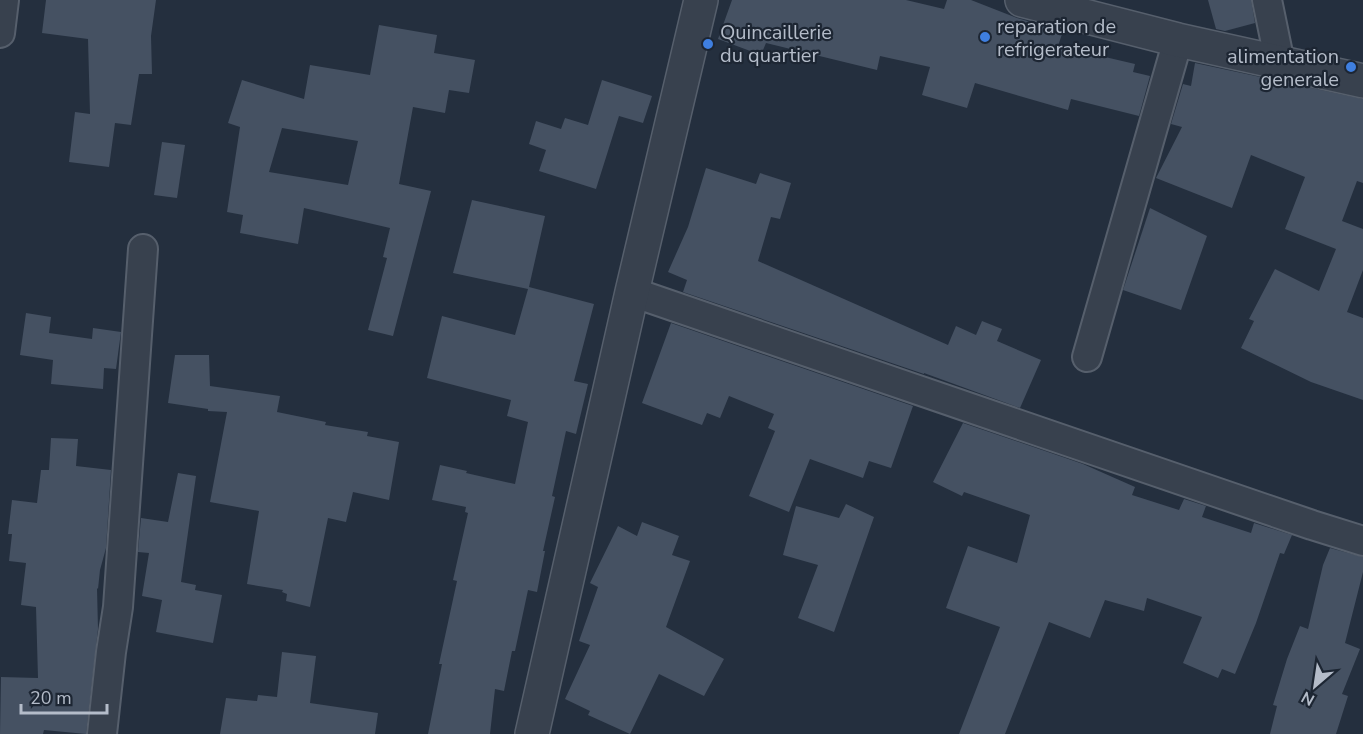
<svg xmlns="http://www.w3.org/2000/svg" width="1363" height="734" viewBox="0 0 1363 734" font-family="'Nunito Sans',sans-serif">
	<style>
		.building { fill: #455162; fill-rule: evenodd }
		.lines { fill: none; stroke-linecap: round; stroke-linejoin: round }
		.minor-casing { stroke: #565f6c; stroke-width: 32 }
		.tertiary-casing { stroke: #565f6c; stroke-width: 36 }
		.minor { stroke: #38414e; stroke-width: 28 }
		.tertiary { stroke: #38414e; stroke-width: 33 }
		.shop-dot { fill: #3f7fe0; stroke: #1d2633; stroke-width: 2 }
		.labels { text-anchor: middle; stroke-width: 4.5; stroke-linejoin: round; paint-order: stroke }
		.poi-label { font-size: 20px; fill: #b4bcc9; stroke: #1d2633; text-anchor: start }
	</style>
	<rect width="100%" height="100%" fill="#242f3e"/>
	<!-- building -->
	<g class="building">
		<path d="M46,0H156L151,36L152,74H139L131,125L115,123L109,167L69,162L75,112L90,114L88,39L42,33Z"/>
		<path d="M732,0H906L944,9L947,0H971L1017,18L1063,31L1058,46L1135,64L1133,72L1150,76L1139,116L1071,99L1068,110L975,83L967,108L922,95L930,67L880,56L877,70L766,43L761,55L718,39Z"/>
		<path d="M1208,0H1251L1255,23L1225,31L1216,29Z"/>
		<path d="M379,25L437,35L434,53L475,60L469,93L449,90L445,113L413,107L399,184L431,191L393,336L368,330L387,258L383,257L390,228L304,208L298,244L240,233L243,215L227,212L240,127L228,123L242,80L304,99L310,65L370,75ZM282,128L358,141L348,185L269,172Z"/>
		<path d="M1195,63L1363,99V183L1357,181L1342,221L1363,229V270L1347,312L1363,318V400L1311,382L1241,348L1254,321L1249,319L1275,269L1319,291L1336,249L1285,229L1305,177L1251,155L1232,208L1156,178L1182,127L1171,124L1183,84L1191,86Z"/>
		<path d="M602,80L652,96L643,123L619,116L596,189L539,171L546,150L529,144L536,121L561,129L565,118L588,125Z"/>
		<path d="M162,142L185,145L177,198L154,195Z"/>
		<path d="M706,168L756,184L760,173L791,183L780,219L771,217L758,261L948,345L956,326L976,335L982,321L1002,329L997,341L1041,360L1020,408L924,373V374L683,292L687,280L668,272L688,227Z"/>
		<path d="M472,200L545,216L529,287L594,304L574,381L588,384L576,434L566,431L552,496L555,497L543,551H545L537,592L528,590L515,651H512L504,691L495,689L490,734H428L442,664H439L457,581L453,580L468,513L465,512L466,507L432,500L440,465L467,471L466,473L515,484L528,422L507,416L511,400L427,378L442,316L515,335L528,289L453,273Z"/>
		<path d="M1150,208L1207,236L1181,310L1123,290Z"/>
		<path d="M26,313L51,317L49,333L92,339L93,328L121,332L116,369L104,368L103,389L51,384L53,360L20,355Z"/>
		<path d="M671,323L913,406L891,468L869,461L863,478L810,459L789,512L749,496L775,431L768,428L774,414L729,396L720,418L707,413L702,425L642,403Z"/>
		<path d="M175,355H209L210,386L280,396L277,412L326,422L325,425L368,432L367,436L399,442L389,500L353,492L346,522L328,518L310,607L286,601L287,594L282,592L283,590L247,584L259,511L210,502L227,412L208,411V409L168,403Z"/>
		<path d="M963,423L1083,464L1135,487L1132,495L1179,510L1184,499L1206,506L1202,517L1251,533L1254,523L1292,535L1284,554L1280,553L1256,623L1235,674L1222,669L1218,678L1183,663L1202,617L1147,598L1144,611L1105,600L1090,638L1049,622L1005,734H959L1000,627L946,608L968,546L1017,563L1030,515L964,492L962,496L933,482Z"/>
		<path d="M51,438L78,439L76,466L111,470L106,548L100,570L98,589L97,588L98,629L86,734L44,730L43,734H0L1,677L38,678L36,607L21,605L26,563L9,561L12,534H8L12,500L37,503L41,470H49Z"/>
		<path d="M178,473L196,476L181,582L196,585L195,590L222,595L213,643L156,632L162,600L142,596L149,553L138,552L141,518L168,522Z"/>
		<path d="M846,504L874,517L834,632L798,618L818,565L783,555L796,506L839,518Z"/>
		<path d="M642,522L679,536L672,555L690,561L666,627L724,659L704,696L659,674L630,734L588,715L590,711L565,699L590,645L579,641L598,587L590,583L618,526L637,536Z"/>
		<path d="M1330,548L1363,557V572L1345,643L1360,649L1342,694L1348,696L1336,734H1270L1277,706L1273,705L1287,659L1300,626L1308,629L1323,565Z"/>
		<path d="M282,652L316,656L310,703L378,713L375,734H220L226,698L257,701L258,695L277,697Z"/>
	</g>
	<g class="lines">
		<!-- minor casing -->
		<g class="minor-casing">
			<g id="minor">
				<path d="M1267,0L1280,63"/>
				<path d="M0,33L4,0"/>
				<path d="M632,292L1312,525L1363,541"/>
				<path d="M1087,357L1178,40"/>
				<path d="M102,734L111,652L118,607L143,249"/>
			</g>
		</g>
		<!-- tertiary casing -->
		<g class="tertiary-casing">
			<g id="tertiary">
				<path d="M1022,0L1178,40L1363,81"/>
				<path d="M532,734L632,292L701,0"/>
			</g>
		</g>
		<!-- minor -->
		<use href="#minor" class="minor"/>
		<!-- tertiary -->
		<use href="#tertiary" class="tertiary"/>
	</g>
	<!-- markers -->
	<g class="shop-dot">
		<circle cx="985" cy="37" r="6"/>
		<circle cx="708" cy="44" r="6"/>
		<circle cx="1351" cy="67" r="6"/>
	</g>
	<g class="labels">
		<!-- poi labels -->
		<g class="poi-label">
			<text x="997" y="33">reparation de<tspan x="997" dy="23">refrigerateur</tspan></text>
			<text x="720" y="39">Quincaillerie<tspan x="720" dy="23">du quartier</tspan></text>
			<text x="1339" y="63" text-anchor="end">alimentation<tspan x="1339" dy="23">generale</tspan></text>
		</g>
	</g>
	<!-- north arrow -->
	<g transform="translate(1315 686) rotate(209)" stroke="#1d2633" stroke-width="4.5" paint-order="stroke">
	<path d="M0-4.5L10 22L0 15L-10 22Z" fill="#b4bcc9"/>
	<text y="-9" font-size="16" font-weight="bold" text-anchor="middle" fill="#b4bcc9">N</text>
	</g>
	<!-- scale -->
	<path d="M21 704v9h86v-9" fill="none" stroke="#b4bcc9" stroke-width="3"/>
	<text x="30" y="704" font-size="18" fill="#b4bcc9" stroke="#1d2633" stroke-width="4.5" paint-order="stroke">20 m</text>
</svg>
